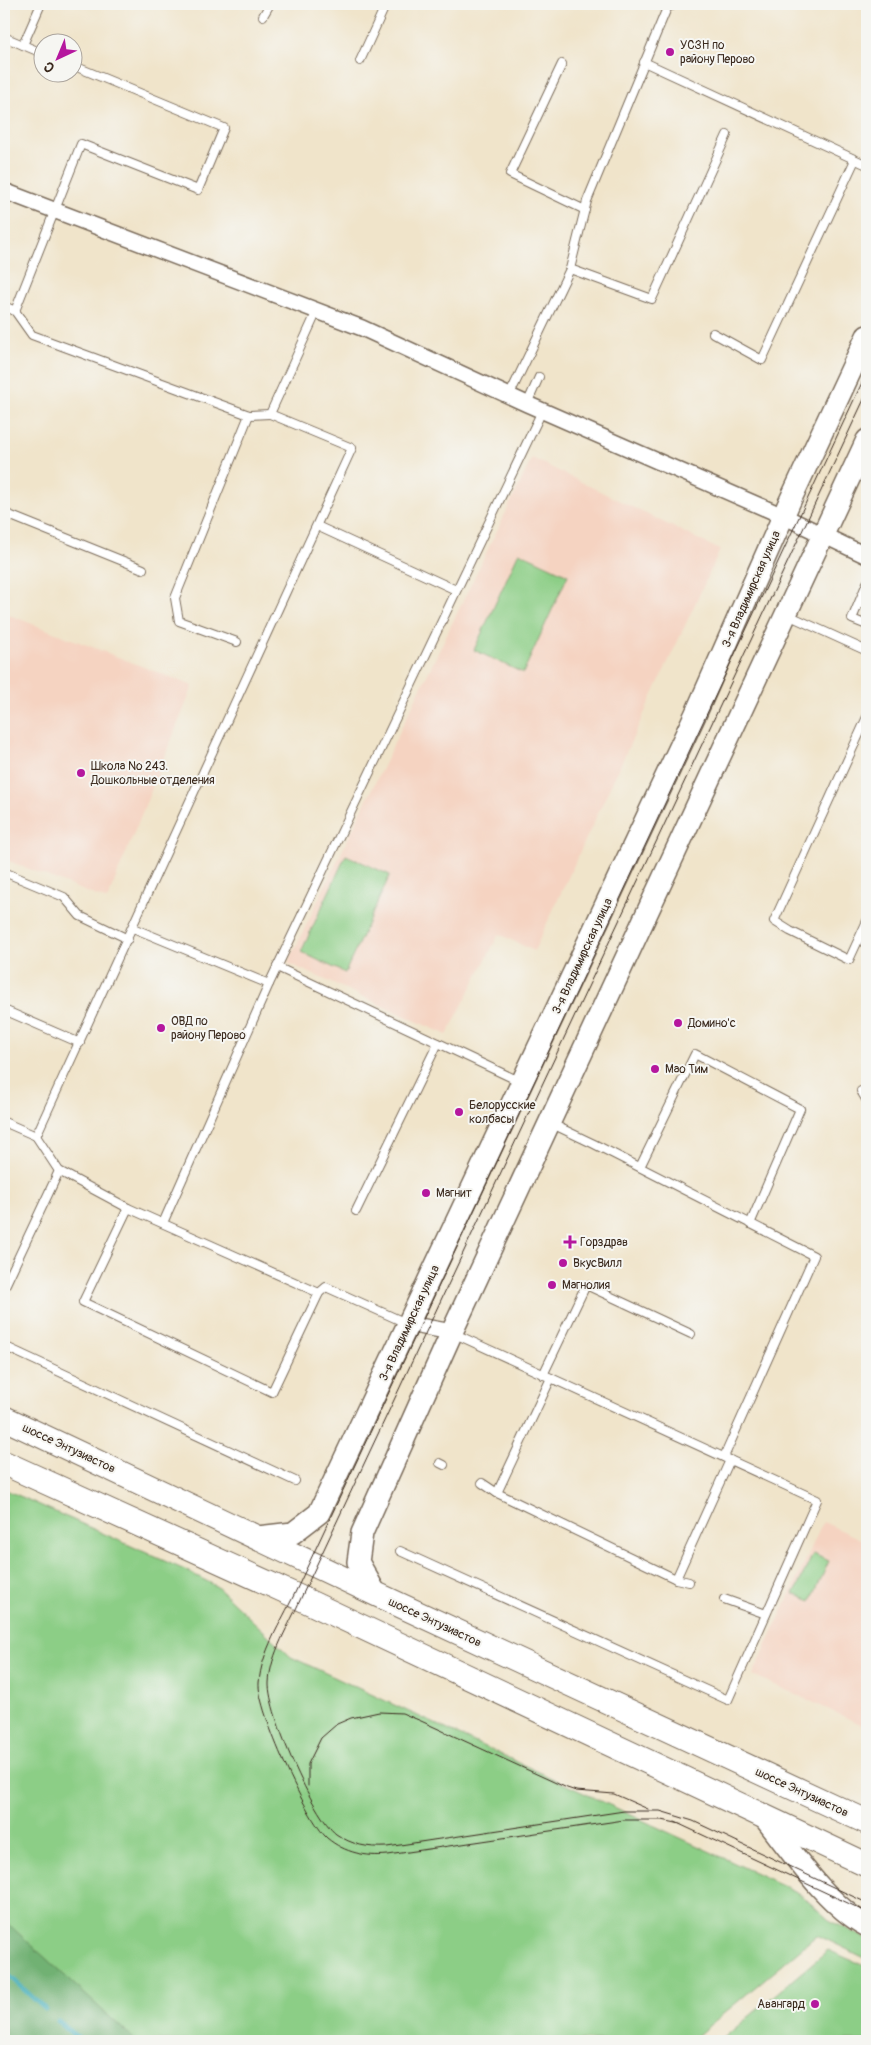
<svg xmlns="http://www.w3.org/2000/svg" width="871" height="2045" viewBox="0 0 871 2045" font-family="Pangolin,sans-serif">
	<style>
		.built { fill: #f5d3c1 }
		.green { fill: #8cce86; stroke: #647c52 }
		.forest { fill: #71b173; stroke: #566e48 }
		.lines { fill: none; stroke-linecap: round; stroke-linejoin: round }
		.stream { stroke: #3babb7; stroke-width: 5 }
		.lane-casing { stroke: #7a6b5a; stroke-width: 10 }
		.street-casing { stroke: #7a6b5a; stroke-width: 18 }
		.secondary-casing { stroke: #7a6b5a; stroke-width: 24 }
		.primary-casing { stroke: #7a6b5a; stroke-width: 26 }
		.lane { stroke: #fff; stroke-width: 8 }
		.street { stroke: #fff; stroke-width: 15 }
		.secondary { stroke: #fff; stroke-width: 21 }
		.primary { stroke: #fff; stroke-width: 24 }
		.tram { stroke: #3b2a1e; stroke-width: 1 }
		.poi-dot { fill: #b5179e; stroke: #f6f6f2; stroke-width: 2 }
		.labels { text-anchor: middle; stroke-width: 4; stroke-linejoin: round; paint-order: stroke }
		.poi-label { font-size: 12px; fill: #3b2a1e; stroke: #f6f6f2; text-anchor: start }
		.street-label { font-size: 12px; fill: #3b2a1e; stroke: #f6f6f2 }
	</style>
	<rect width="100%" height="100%" fill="#f6f6f2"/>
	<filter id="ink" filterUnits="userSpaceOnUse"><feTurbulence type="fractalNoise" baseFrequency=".02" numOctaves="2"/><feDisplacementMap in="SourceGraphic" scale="10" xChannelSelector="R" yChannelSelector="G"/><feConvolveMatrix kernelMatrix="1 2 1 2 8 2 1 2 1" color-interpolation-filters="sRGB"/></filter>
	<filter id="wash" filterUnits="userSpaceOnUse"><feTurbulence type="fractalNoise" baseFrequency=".0096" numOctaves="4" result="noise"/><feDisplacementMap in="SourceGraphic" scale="20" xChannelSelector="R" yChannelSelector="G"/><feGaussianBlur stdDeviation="1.12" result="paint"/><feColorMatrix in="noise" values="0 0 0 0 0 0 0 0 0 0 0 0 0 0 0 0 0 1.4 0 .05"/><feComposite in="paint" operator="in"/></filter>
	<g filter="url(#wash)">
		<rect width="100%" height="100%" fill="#f0e4ca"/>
		<!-- built -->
		<g class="built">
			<path d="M532,458L720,550L534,951L499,934L447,1035L288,963Z"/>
			<path d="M4,613L193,686L107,900L4,859Z"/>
			<path d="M823,1522L867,1542V1727L753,1675Z"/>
		</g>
		<!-- green -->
		<g class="green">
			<path d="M519,552L568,575L523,673L474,650Z"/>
			<path d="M346,855L390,875L345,973L301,952Z"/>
			<path d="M4,1489L187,1571L216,1586L291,1657L799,1893L829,1920L867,1939V1959L817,1935L691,2041H4Z"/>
			<path d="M813,1554L829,1561L811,1601L794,1594Z"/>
			<path d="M828,1950L867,1967V2041H720Z"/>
		</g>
		<!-- forest -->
		<path class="forest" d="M4,1920L136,2041H4Z"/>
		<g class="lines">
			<!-- stream -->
			<g class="stream">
				<path d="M4,1971L45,2009"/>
				<path d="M58,2021L81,2041"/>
			</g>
		</g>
	</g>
	<g filter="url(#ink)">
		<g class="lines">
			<!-- lane casing -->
			<g class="lane-casing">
				<g id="lane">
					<path d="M263,16L270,4"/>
					<path d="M4,37L42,53"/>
					<path d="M23,45L41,4"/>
					<path d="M360,61L386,4"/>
					<path d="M644,62L867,165"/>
					<path d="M562,64L510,174L585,210"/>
					<path d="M570,269L652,299L727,135"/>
					<path d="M4,306L15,311L81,144L198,190L224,128L72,65"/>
					<path d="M15,311L32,335L249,415L270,414"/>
					<path d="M713,333L762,360L855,160"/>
					<path d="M509,396L570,269L587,201L667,8L676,4"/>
					<path d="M527,404L539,377"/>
					<path d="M4,513L143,569"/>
					<path d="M317,526L456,590"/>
					<path d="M867,583L852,619L867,625"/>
					<path d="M788,615L867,651"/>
					<path d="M237,642L179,621L175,598L249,415"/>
					<path d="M867,717L774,921L790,931L849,960L867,921"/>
					<path d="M4,872L64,897L80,916L128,939"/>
					<path d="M133,928L269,984L542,411"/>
					<path d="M277,967L521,1082"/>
					<path d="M4,1010L80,1043"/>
					<path d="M861,1091L867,1101"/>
					<path d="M4,1122L36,1136L352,448L270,414L317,311"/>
					<path d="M550,1123L594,1144L814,1256L724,1457"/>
					<path d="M36,1136L59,1171L128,1208L319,1293"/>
					<path d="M640,1167L695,1054L800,1109L750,1224"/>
					<path d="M128,1208L83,1302L272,1392L319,1293L326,1287L406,1323"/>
					<path d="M356,1211L438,1043"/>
					<path d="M163,1223L269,984"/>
					<path d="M4,1288L59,1171"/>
					<path d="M4,1346L295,1481"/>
					<path d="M543,1375L586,1285L691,1334"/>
					<path d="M551,1378L497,1493L676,1579L730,1460"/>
					<path d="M440,1463L444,1465"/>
					<path d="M482,1483L497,1493"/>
					<path d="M400,1551L728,1700L817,1500L453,1333"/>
					<path d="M676,1579L689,1582"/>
					<path d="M724,1599L766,1614"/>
				</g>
			</g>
			<!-- street casing -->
			<g class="street-casing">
				<g id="street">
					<path d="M4,191L362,328L527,404L783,516L867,556"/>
					<path d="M408,1324L452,1332"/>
				</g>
			</g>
			<!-- secondary casing -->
			<g class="secondary-casing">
				<g id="secondary">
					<path d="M258,1537L293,1533L319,1513L696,713L789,503L867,336"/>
					<path d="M376,1594L358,1562L362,1533L452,1332L867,440"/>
					<path d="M763,1816C792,1852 827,1905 867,1926"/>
				</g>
			</g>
			<!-- primary casing -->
			<g class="primary-casing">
				<g id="primary">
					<path d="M4,1418L376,1594L867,1822"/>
					<path d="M4,1463L294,1595L867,1865"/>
				</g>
			</g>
			<!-- lane -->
			<use href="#lane" class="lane"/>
			<!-- street -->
			<use href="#street" class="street"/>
			<!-- secondary -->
			<use href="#secondary" class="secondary"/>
			<!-- primary -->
			<use href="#primary" class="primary"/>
			<!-- tram -->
			<g class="tram">
				<path d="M867,393L301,1598C290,1624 270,1654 269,1683C268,1713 313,1816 336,1834C352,1845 368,1848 387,1847L624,1811H660L693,1821L867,1903"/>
				<path d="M308,1786V1764L321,1738L337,1724L351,1718L379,1712L402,1713L421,1721L567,1788L576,1791L614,1794L648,1809"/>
				<path d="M675,1822L867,1912"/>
				<path d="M681,1824L662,1820H624L388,1855C366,1857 345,1853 327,1838C307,1820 257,1710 259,1683C261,1653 281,1622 294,1595L867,372"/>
			</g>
		</g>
	</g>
	<!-- markers -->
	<g class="poi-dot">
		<circle cx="670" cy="52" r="5"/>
		<circle cx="81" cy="773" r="5"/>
		<circle cx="678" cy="1023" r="5"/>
		<circle cx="161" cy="1028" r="5"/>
		<circle cx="655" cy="1069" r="5"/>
		<circle cx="459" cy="1112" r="5"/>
		<circle cx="426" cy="1193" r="5"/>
		<path d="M567.5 1234.5h5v5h5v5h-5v5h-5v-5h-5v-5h5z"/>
		<circle cx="563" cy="1263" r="5"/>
		<circle cx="552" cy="1285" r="5"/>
		<circle cx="815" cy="2004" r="5"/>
	</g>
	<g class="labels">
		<!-- poi labels -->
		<g class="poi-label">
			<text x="680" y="49">УСЗН по<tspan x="680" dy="14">району Перово</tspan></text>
			<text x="91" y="770">Школа № 243.<tspan x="91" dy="14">Дошкольные отделения</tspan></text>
			<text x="171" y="1025">ОВД по<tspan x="171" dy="14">району Перово</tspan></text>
			<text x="688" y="1027">Домино'c</text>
			<text x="665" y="1073">Мао Тим</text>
			<text x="469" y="1109">Белорусские<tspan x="469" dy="14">колбасы</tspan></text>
			<text x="436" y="1197">Магнит</text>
			<text x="580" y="1246">Горздрав</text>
			<text x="573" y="1267">ВкусВилл</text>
			<text x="562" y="1289">Магнолия</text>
			<text x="805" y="2008" text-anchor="end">Авангард</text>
		</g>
		<!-- street labels -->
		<g class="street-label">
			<text transform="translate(751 589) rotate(-66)" y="4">3-я Владимирская улица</text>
			<text transform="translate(582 956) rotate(-65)" y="4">3-я Владимирская улица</text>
			<text transform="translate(409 1323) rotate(-65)" y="4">3-я Владимирская улица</text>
			<text transform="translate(69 1448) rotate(25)" y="4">шоссе Энтузиастов</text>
			<text transform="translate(435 1622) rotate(25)" y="4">шоссе Энтузиастов</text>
			<text transform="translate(802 1792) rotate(25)" y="4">шоссе Энтузиастов</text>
		</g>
	</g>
	<!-- margin -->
	<rect width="871" height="2045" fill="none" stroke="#f6f6f2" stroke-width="20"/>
	<!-- north arrow -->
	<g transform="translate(58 58) rotate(224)"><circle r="24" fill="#f6f6f2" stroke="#aba49d"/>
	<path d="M0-4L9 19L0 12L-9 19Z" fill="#b5179e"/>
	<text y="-8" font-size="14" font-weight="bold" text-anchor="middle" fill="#3b2a1e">С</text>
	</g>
</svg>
